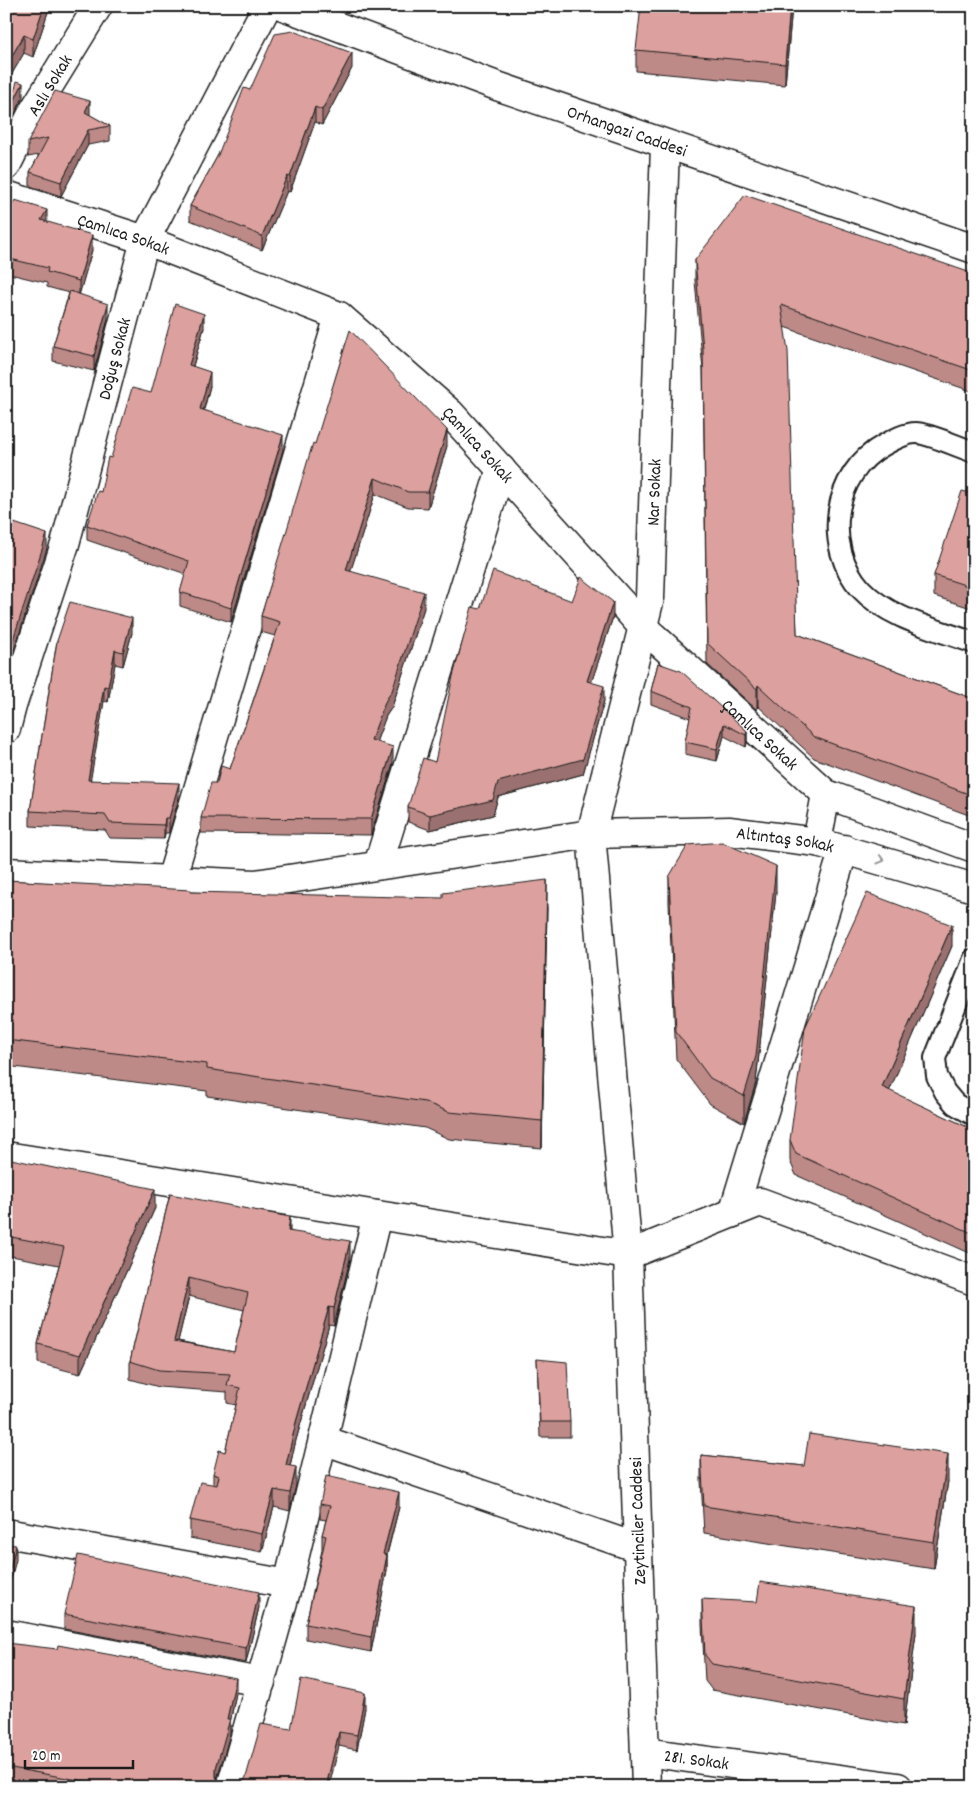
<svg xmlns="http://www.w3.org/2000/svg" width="980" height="1793" viewBox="0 0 980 1793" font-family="Dekko,sans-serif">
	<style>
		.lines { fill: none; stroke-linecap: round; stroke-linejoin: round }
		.lane-casing { stroke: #1c1c1c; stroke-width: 24 }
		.street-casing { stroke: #1c1c1c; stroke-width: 31 }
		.secondary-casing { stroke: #1c1c1c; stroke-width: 31 }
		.lane { stroke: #fff; stroke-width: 20 }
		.street { stroke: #fff; stroke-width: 28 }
		.secondary { stroke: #fff; stroke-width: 28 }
		.wall { fill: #bd8a88; stroke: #1c1c1c; fill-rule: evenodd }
		.shaded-wall { fill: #9a716f; stroke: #1c1c1c }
		.building { fill: #dca19e; stroke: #1c1c1c; fill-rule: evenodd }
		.oneway { stroke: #999 }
		.labels { text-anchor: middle; stroke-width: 4.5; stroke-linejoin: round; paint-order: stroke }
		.street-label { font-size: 18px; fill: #1c1c1c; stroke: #fff }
	</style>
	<rect width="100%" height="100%" fill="#fff"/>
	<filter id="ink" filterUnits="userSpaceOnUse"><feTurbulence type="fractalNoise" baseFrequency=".02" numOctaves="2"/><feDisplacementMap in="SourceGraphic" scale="10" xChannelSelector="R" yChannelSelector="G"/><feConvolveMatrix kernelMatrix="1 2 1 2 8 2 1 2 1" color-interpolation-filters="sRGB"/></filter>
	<g filter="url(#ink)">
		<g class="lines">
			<!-- lane casing -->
			<g class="lane-casing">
				<g id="lane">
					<path d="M974,452C961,448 928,433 916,433C905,433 893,440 884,445C832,473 823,547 861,589C889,619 937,629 974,643"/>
					<path d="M974,959L935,1058L937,1076L945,1092L955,1104L974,1115"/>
				</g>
			</g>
			<!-- street casing -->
			<g class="street-casing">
				<g id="street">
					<path id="s1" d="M6,166L34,110L98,6"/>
					<path id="s2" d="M6,195L145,240L339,316L450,413L643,627L826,794L974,848"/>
					<path id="s3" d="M6,729L12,706L65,544L145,240L267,6"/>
					<path d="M817,842L826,794"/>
					<path d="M378,865L501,469"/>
					<path id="s4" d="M6,872L255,884L591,834L729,831L817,842L974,888"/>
					<path d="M171,880L339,316"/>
					<path d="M6,1156L628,1255L760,1202L974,1281"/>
					<path d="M733,1213L844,849"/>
					<path d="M323,1440L638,1548"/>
					<path d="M6,1533L288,1584"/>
					<path d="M6,1634L261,1682"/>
					<path id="s5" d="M645,1752L898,1787"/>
					<path d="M231,1787L288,1584L377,1215"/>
					<path id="s6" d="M646,1787L628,1255L591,834L650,598L665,145"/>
				</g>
			</g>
			<!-- secondary casing -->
			<g class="secondary-casing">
				<g id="secondary">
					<path id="s7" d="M283,6L497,86L974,249"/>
				</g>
			</g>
			<!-- lane -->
			<use href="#lane" class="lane"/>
			<!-- street -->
			<use href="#street" class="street"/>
			<!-- secondary -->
			<use href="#secondary" class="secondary"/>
		</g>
		<!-- wall -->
		<g class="wall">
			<path d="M6,6H50L33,57L24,53L6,84Z"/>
			<path d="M792,6L785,85L636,71V50Z"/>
			<path d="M352,68L322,125L315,122L290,192L287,191L262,250L190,220V206L218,155L250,90Z"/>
			<path d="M90,115L110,126V141L88,145L61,196L30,186V172L39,155L28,157V142Z"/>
			<path d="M6,210L47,222L92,250L79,294L108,319L94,371L53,361V346L69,293L47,287V283L6,273Z"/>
			<path d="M695,260L974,274V392L784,327L797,634L974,699V817L814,758L758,706L757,710L707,664L703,370L695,281Z"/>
			<path d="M204,328L193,366L210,386L204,410L283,450L231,622L180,606V592L186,574L87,540V525L101,492L151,393Z"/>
			<path d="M315,444L447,446L428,508L408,507L375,494L350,572L424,608L392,707L386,716L376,742L393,763L371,835L201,833V818L217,783L230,769L275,636L261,632V616Z"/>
			<path d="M974,494V609L934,596V575Z"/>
			<path d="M480,609L613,617L591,683L604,701L583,774L498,797L493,815L430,830L408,822V807L435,762Z"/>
			<path d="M132,633L123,666L115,664L108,702L104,701L90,780L179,798L169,833H165L164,839L110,838L105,830L30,826V811L57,641Z"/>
			<path d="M658,663L747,731V743L746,747L724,736L717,761L685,754V742L690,718L651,704V691Z"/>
			<path d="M669,877L776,892L756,1082L744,1123L710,1104L676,1059L669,903Z"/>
			<path d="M6,880L191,892L547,907L542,1148L449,1139L425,1128L207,1096V1091L6,1066Z"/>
			<path d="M952,946L889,1091L974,1130V1255L796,1175L790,1161V1140Z"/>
			<path d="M6,1158L155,1208L80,1374L38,1363V1344L59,1265L6,1255Z"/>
			<path d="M170,1194L290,1231L350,1259L334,1326L329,1325L296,1440L290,1466L296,1485L290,1511L274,1507L262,1552L190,1538V1520L213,1485V1474L225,1452L236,1405L227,1403V1392L159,1387L130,1379V1361ZM189,1296L244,1310L234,1352L178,1341Z"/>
			<path d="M537,1359L570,1422V1437H540Z"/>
			<path d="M701,1455L804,1466L948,1481L934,1569L704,1533L701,1481Z"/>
			<path d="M320,1504L399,1507L387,1555V1570L371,1652L306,1639V1624L322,1550V1535L326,1520L320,1519Z"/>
			<path d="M702,1599L916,1633L904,1725L712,1690L705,1681L702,1625Z"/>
			<path d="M259,1607L246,1663L64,1629V1614Z"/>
			<path d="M6,1643L236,1693L230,1723V1734L217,1779L220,1783L226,1787H34L6,1782Z"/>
			<path d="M365,1708L357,1750L339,1746L242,1784L291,1729Z"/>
		</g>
		<!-- shaded-wall -->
		<g class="shaded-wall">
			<path d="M44,6H50L33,57V39Z"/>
			<path d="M790,6H792L785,85V64Z"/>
			<path d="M24,35V53L6,84V66Z"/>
			<path d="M352,53V68L322,125V110Z"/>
			<path d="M23,83V97L10,124V109Z"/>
			<path d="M90,101V116L85,112Z"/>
			<path d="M315,107V122L290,192V177Z"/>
			<path d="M88,130V145L61,196V182Z"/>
			<path d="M287,176V191L262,250V236Z"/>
			<path d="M47,210V225L41,220Z"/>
			<path d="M92,235V250L79,296V281Z"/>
			<path d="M108,304V319L94,371V356Z"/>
			<path d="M204,314V328L189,379V365Z"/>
			<path d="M210,372V386L200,423V409Z"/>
			<path d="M447,430V446L428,508V492Z"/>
			<path d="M283,435V450L231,622V608Z"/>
			<path d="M375,478V494L346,586V570Z"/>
			<path d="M47,534V548L9,666L6,669V654Z"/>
			<path d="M424,592V608L392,707L386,716L371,756V740Z"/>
			<path d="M613,602V617L587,696V681Z"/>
			<path d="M132,618V633L123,666V652Z"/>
			<path d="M115,650V664L108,702V687Z"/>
			<path d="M758,685V706L757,710V689Z"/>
			<path d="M104,686V701L88,795V780Z"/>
			<path d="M604,686V701L583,774L498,797L493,815L430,830V815L498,782Z"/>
			<path d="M724,724V736L717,761V749Z"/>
			<path d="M747,731V743L746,747V735Z"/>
			<path d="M393,747V763L371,835V819Z"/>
			<path d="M179,783V798L169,833V818Z"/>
			<path d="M165,818V833L164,839V825Z"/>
			<path d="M776,866V892L756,1082L744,1123V1096Z"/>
			<path d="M547,880V907L542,1148V1121Z"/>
			<path d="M952,925V946L882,1108V1087Z"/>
			<path d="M155,1189V1208L80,1374V1355Z"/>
			<path d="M290,1217V1235L288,1231Z"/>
			<path d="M350,1241V1259L334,1326V1308Z"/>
			<path d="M189,1278V1296L174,1358V1341Z"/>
			<path d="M329,1307V1325L296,1440L286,1482V1465L296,1422Z"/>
			<path d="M948,1454V1481L934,1569V1542Z"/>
			<path d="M296,1467V1485L290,1511V1493Z"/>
			<path d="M274,1490V1507L262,1552V1534Z"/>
			<path d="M399,1492V1507L383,1569V1554Z"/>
			<path d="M16,1545V1560L6,1598V1583Z"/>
			<path d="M387,1555V1570L371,1652V1637Z"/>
			<path d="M259,1592V1607L246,1663V1648Z"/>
			<path d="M916,1606V1633L904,1725V1699Z"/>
			<path d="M236,1678V1693L230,1723V1734L216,1783V1768Z"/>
			<path d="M365,1693V1708L357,1750V1735Z"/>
			<path d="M339,1732V1746L329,1787H327L328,1778Z"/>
		</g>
		<!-- building -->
		<g class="building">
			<path d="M6,6H44L33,39L24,35L6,66Z"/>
			<path d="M641,6H790L785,64L636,50Z"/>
			<path d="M293,31L352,53L322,110L315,107L290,177L287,176L262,236L190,206L218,155L244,88L250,90L275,34Z"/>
			<path d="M17,81L23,83L10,109Z"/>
			<path d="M55,91L90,101L85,112L110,126L88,130L61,182L30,172L48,138L28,142Z"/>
			<path d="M745,195L974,274V371L781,305L788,351L797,634L974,699V796L814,737L758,685L757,689L707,643L703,349L695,260Z"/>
			<path d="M15,200L47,210L41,220L92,235L79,281L47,272L48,268L6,258V210H9Z"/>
			<path d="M70,291L108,304L94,356L53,346Z"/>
			<path d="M175,304L204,314L189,365L210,372L200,409L283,435L231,608L180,592L189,561L87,525L98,491L101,492L108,457L111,458L132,388L151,393Z"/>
			<path d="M350,330L447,430L428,492H408L375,478L346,570L424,592L392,691L386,700L371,740L393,747L371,819L201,818L211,783H217L221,766L230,769L280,622L261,616L313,443L315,444Z"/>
			<path d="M962,491L974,494V588L934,575Z"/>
			<path d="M14,523L47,534L9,652L6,654V547Z"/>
			<path d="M493,571L572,601L581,577L613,602L587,681L604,686L583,759L498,782L493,800L430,815L408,807L423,758L435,762L453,676L472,607L480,609Z"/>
			<path d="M70,602L132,618L123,652L115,650L108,687L104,686L88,780L179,783L169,818H165L164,825L110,823L105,815L30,811L57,641Z"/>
			<path d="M658,663L681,671L747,731L746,735L724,724L717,749L685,742L692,707L651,691Z"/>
			<path d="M722,842L776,866L756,1056L744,1096L710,1078L676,1032L669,877L688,845Z"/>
			<path d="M6,880L191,890V892L443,898V893L547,880L542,1121L449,1112L425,1102L207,1069V1064L6,1040Z"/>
			<path d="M867,893L952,925L882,1087L974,1130V1234L796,1154L790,1140L805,1028Z"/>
			<path d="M6,1158L155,1189L80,1355L38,1344L64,1247L6,1236Z"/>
			<path d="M170,1194L290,1217L288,1231L350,1241L334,1308L329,1307L296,1422L286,1465L296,1467L290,1493L274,1490L262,1534L190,1520L200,1482L217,1485L219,1476L213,1474L219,1450L225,1452L240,1388L227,1385L230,1374L159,1370L130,1361ZM189,1278L248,1293L234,1352L174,1341Z"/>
			<path d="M537,1359L567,1362L570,1422H540Z"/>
			<path d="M809,1434L948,1454L934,1542L704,1506L701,1455L804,1466Z"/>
			<path d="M326,1476L399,1492L383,1554L387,1555L371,1637L306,1624L326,1536L322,1535L330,1506L320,1504Z"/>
			<path d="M6,1544L16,1545L6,1583Z"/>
			<path d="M78,1555L259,1592L246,1648L64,1614Z"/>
			<path d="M760,1582L916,1606L904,1699L712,1664L705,1655L702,1599L757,1602Z"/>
			<path d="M6,1643L57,1649L58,1645L236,1678L227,1719H230L216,1768V1777L220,1783L226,1787H117L6,1767Z"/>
			<path d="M301,1679L365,1693L357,1735L339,1732L328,1778L327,1787H236L242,1784L246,1777L261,1724L291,1729Z"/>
		</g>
		<!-- one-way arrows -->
		<defs><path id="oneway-chevron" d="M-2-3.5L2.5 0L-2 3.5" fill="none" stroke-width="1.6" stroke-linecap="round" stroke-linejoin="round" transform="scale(1.25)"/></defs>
		<use class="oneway" href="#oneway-chevron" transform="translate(881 860) rotate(17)"/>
	</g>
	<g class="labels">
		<!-- street labels -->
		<g class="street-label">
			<text dy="6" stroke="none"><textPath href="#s1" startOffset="92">Aslı Sokak</textPath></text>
			<text dy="6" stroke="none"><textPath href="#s7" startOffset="366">Orhangazi Caddesi</textPath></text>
			<text dy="6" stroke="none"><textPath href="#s2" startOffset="124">Çamlıca Sokak</textPath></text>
			<text dy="6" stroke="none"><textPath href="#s3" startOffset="386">Doğuş Sokak</textPath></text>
			<text dy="6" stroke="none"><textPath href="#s2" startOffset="544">Çamlıca Sokak</textPath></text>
			<text dy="6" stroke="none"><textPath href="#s6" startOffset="1304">Nar Sokak</textPath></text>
			<text dy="6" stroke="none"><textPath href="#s2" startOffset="949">Çamlıca Sokak</textPath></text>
			<text dy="6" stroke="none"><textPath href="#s4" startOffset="784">Altıntaş Sokak</textPath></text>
			<text transform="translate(637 1521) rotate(-92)" y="6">Zeytinciler Caddesi</text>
			<text dy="6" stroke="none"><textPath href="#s5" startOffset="52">281. Sokak</textPath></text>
		</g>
	</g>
	<!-- margin -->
	<rect width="980" height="1793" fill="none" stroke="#fff" stroke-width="25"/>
	<rect x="12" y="12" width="955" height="1768" fill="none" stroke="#1c1c1c" stroke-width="2" filter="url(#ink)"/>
	<!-- scale -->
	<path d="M25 1760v8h108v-8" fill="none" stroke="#1c1c1c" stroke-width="2.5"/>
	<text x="32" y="1760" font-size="15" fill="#1c1c1c" stroke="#ffffff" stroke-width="4" paint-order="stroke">20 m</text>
</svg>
